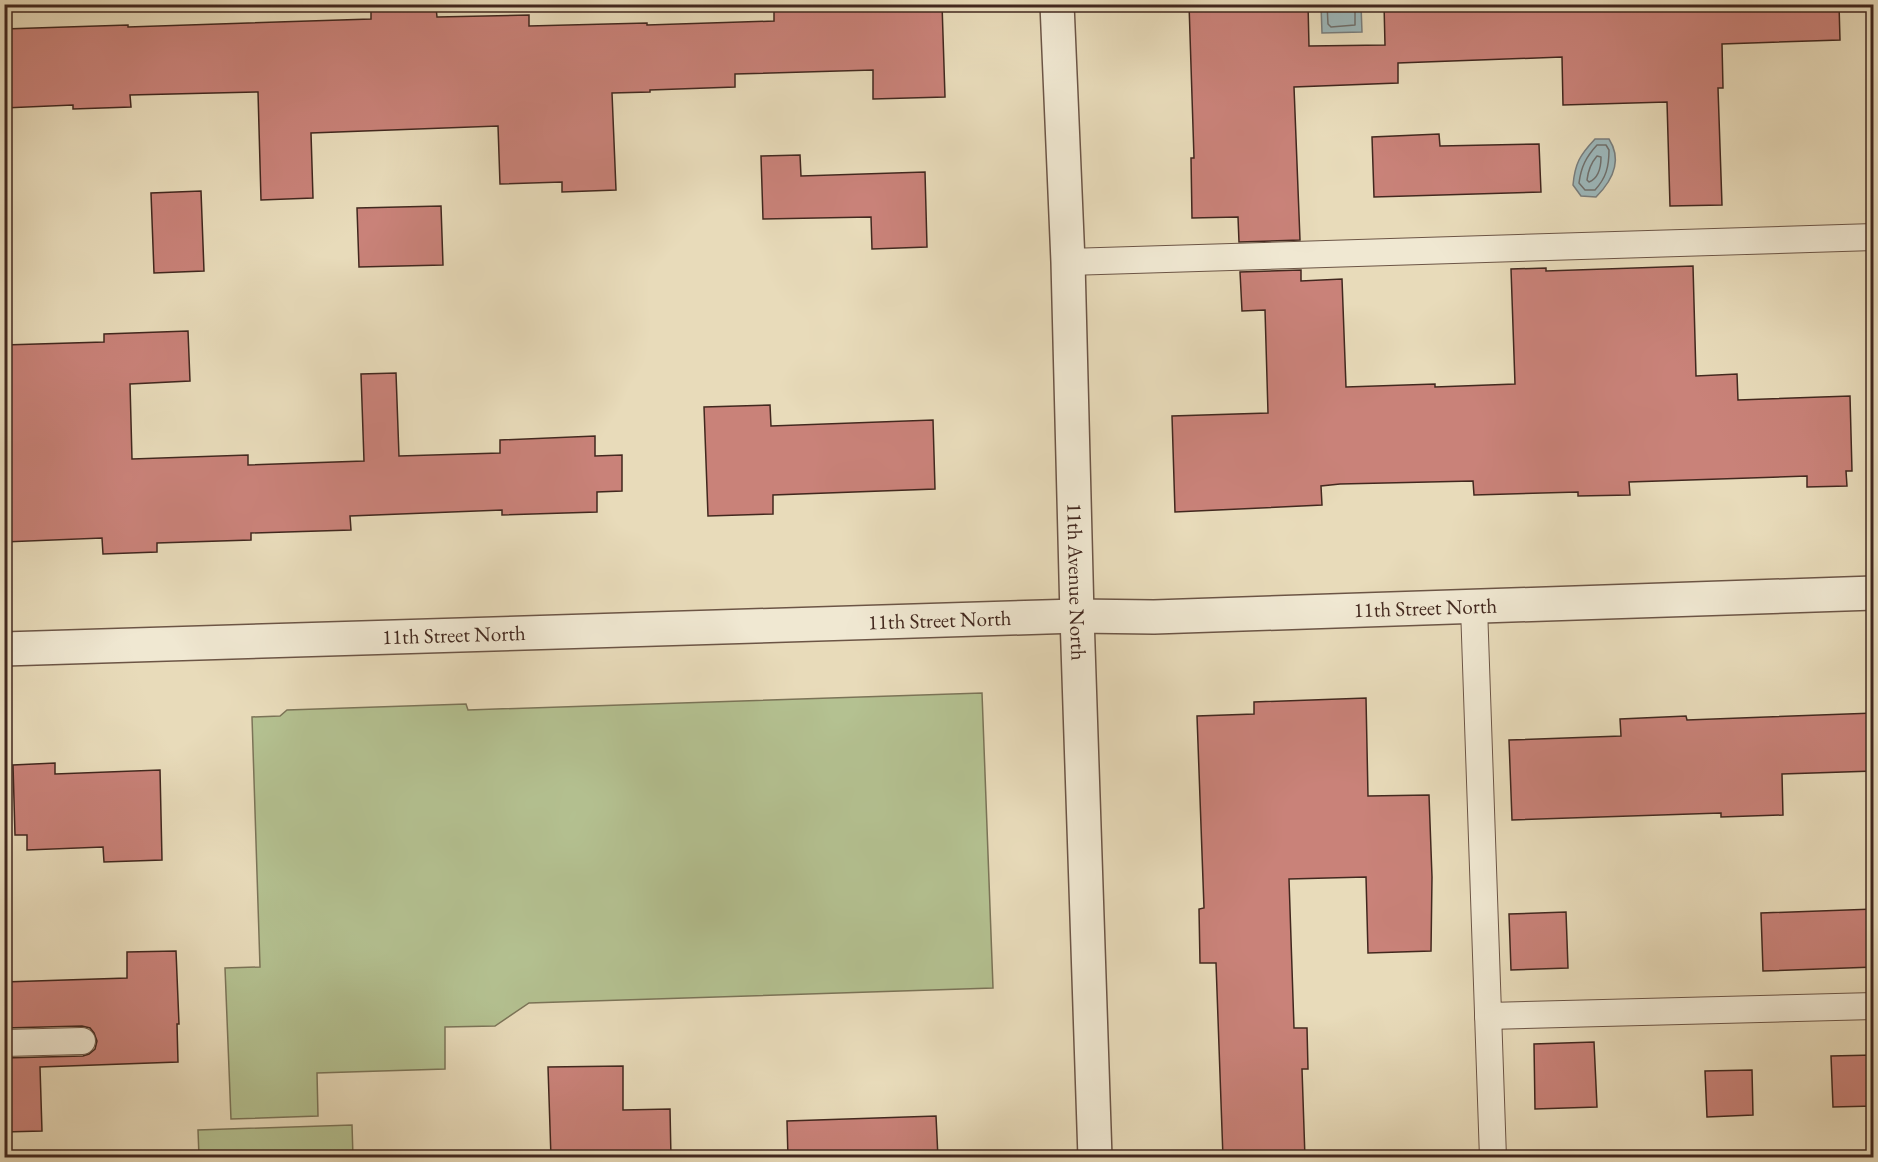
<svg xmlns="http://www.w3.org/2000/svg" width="1878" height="1162" viewBox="0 0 1878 1162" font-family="'EB Garamond',serif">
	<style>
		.green { fill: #b4c191; stroke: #7b7458; stroke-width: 1.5 }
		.water { fill: #9db8bb; stroke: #797e7d; stroke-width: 1.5 }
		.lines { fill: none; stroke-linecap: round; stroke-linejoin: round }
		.shore { stroke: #70706d; stroke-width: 1.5 }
		.building { fill: #c98279; stroke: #42281f; stroke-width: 1.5 }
		.service-casing { stroke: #6c5546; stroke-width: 28 }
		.minor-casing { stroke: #6c5546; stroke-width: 36 }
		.service { stroke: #f0e8d2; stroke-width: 26 }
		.minor { stroke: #f0e8d2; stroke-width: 33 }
		.labels { text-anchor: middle; stroke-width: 4.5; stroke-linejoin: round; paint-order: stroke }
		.street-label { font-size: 21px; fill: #42281f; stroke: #f0e8d2 }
	</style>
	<rect width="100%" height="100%" fill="#e8dbba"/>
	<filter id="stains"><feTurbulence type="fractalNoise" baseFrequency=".00333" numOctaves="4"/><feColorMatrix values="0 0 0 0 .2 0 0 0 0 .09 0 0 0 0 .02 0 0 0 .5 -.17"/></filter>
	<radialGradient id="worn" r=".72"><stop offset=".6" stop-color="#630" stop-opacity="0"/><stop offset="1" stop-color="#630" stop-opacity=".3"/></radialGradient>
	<!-- green -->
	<g class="green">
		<path d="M982,693L993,988L529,1003L495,1026L445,1027V1069L317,1073L318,1116L231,1119L225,968L260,967L252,717L280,716L287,710L466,704L468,710Z"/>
		<path d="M352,1125L353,1157H199L198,1130Z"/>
	</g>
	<!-- water -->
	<g class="water">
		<path d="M1321,5H1361L1362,32L1322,33Z"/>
		<path d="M1595,139H1609C1623,161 1612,181 1596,197L1581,196L1573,185C1575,163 1580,155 1595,139Z"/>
	</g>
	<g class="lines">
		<!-- shore -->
		<g class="shore">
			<path d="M1327,4L1328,24L1331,27L1355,25V4"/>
			<path d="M1597,145H1606L1609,150C1609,167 1606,178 1595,190H1585L1579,183C1581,167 1586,157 1597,145Z"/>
			<path d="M1597,156L1601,157C1601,167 1599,178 1589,182L1587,180C1588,171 1591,163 1597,156Z"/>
		</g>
	</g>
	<!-- building -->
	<g class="building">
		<path d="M798,4H942L945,97L873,99V70L735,74V87L650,90V92L612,93L616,190L562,192V182L500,184L498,126L311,133L313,198L261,200L258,92L130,95L131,107L73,109V105L4,108V29L128,25V27L371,19V9L436,7L437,17L529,15V26L647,23V25L774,21V5Z"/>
		<path d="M1189,4H1308L1309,46L1385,45L1384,4H1839L1840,40L1722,44L1723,88H1718L1722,205L1670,206L1667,102L1563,105L1562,57L1398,63V83L1294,87L1300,240L1239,242L1238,217L1192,218L1191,158H1194Z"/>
		<path d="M1439,134L1440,146L1539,144L1541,192L1374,197L1372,137Z"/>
		<path d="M800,155L801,176L925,172L927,247L872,249L871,217L763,219L761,156Z"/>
		<path d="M201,191L204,271L154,273L151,193Z"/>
		<path d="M441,206L443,265L359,267L357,208Z"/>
		<path d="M1693,266L1696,376L1737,374L1738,400L1850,396L1852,471H1846L1847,486L1807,487V476L1629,482L1630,495L1578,496V492L1474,495L1473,481L1340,484L1321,486L1322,505L1175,512L1172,416L1268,413L1265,310L1242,311L1240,272L1301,270V281L1342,279L1346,387L1435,384V387L1515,384L1511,269L1546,268V271Z"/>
		<path d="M188,331L190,381L130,384L132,459L248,455V465L364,461L361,374L396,373L399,456L500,453V440L595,436V456L622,455V491L597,492V512L502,515V510L350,516L351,530L251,533V540L157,543V552L103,554L102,538L4,542V345L104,342V334Z"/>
		<path d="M770,405L771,426L933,420L935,489L773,495V514L708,516L704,407Z"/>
		<path d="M1366,698L1368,796L1429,795L1432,877L1431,951L1368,953L1366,877L1289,879L1294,1028H1307L1308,1069H1302L1305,1158H1223L1216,963H1200L1199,909L1204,908L1197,716L1254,714V702Z"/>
		<path d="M1874,713V771L1782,774L1783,815L1721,817V813L1512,820L1509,740L1621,736L1620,719L1686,716L1687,720Z"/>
		<path d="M55,763V774L160,770L162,860L104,862L103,847L27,850V835H15L13,765Z"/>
		<path d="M1874,909V967L1763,971L1761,913Z"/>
		<path d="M1566,912L1568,968L1511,970L1509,914Z"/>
		<path d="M176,951L179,1024H177L178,1062L40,1067L42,1131L4,1132V1058L83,1056L89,1054L95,1049L97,1041L94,1033L90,1028L82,1026L4,1028V982L127,978V952Z"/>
		<path d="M1594,1042L1597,1107L1535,1109L1534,1044Z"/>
		<path d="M1874,1055V1106L1833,1107L1831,1056Z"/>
		<path d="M623,1066V1110L670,1109L671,1158H551L548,1067Z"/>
		<path d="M1752,1070L1753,1115L1707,1117L1705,1071Z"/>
		<path d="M936,1116L938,1158H788L787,1121Z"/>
	</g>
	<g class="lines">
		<!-- service casing -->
		<g class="service-casing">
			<g id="service">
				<path d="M1068,262L1874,237"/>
				<path d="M1474,607L1493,1158"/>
				<path d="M1488,1016L1874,1006"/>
				<path d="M4,1043L82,1041"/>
			</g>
		</g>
		<!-- minor casing -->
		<g class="minor-casing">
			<g id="minor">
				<path id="s1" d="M1057,4L1068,262L1077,616L1095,1158"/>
				<path id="s2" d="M4,649L1077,616L1154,617L1874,593"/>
			</g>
		</g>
		<!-- service -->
		<use href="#service" class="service"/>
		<!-- minor -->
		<use href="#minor" class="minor"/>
	</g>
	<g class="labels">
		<!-- street labels -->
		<g class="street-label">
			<text dy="7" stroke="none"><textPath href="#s1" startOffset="578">11th Avenue North</textPath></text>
			<text dy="7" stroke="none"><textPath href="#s2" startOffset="1422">11th Street North</textPath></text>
			<text dy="7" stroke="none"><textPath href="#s2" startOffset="936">11th Street North</textPath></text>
			<text dy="7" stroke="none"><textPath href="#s2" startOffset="450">11th Street North</textPath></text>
		</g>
	</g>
	<!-- margin -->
	<rect width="1878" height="1162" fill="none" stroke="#e8dbba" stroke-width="24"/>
	<rect x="6" y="6" width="1866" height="1150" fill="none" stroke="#42281f" stroke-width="3"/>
	<rect x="12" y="12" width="1854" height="1138" fill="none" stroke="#42281f" stroke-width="1.5"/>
	<rect width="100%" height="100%" filter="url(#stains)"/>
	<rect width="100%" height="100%" fill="url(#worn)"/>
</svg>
